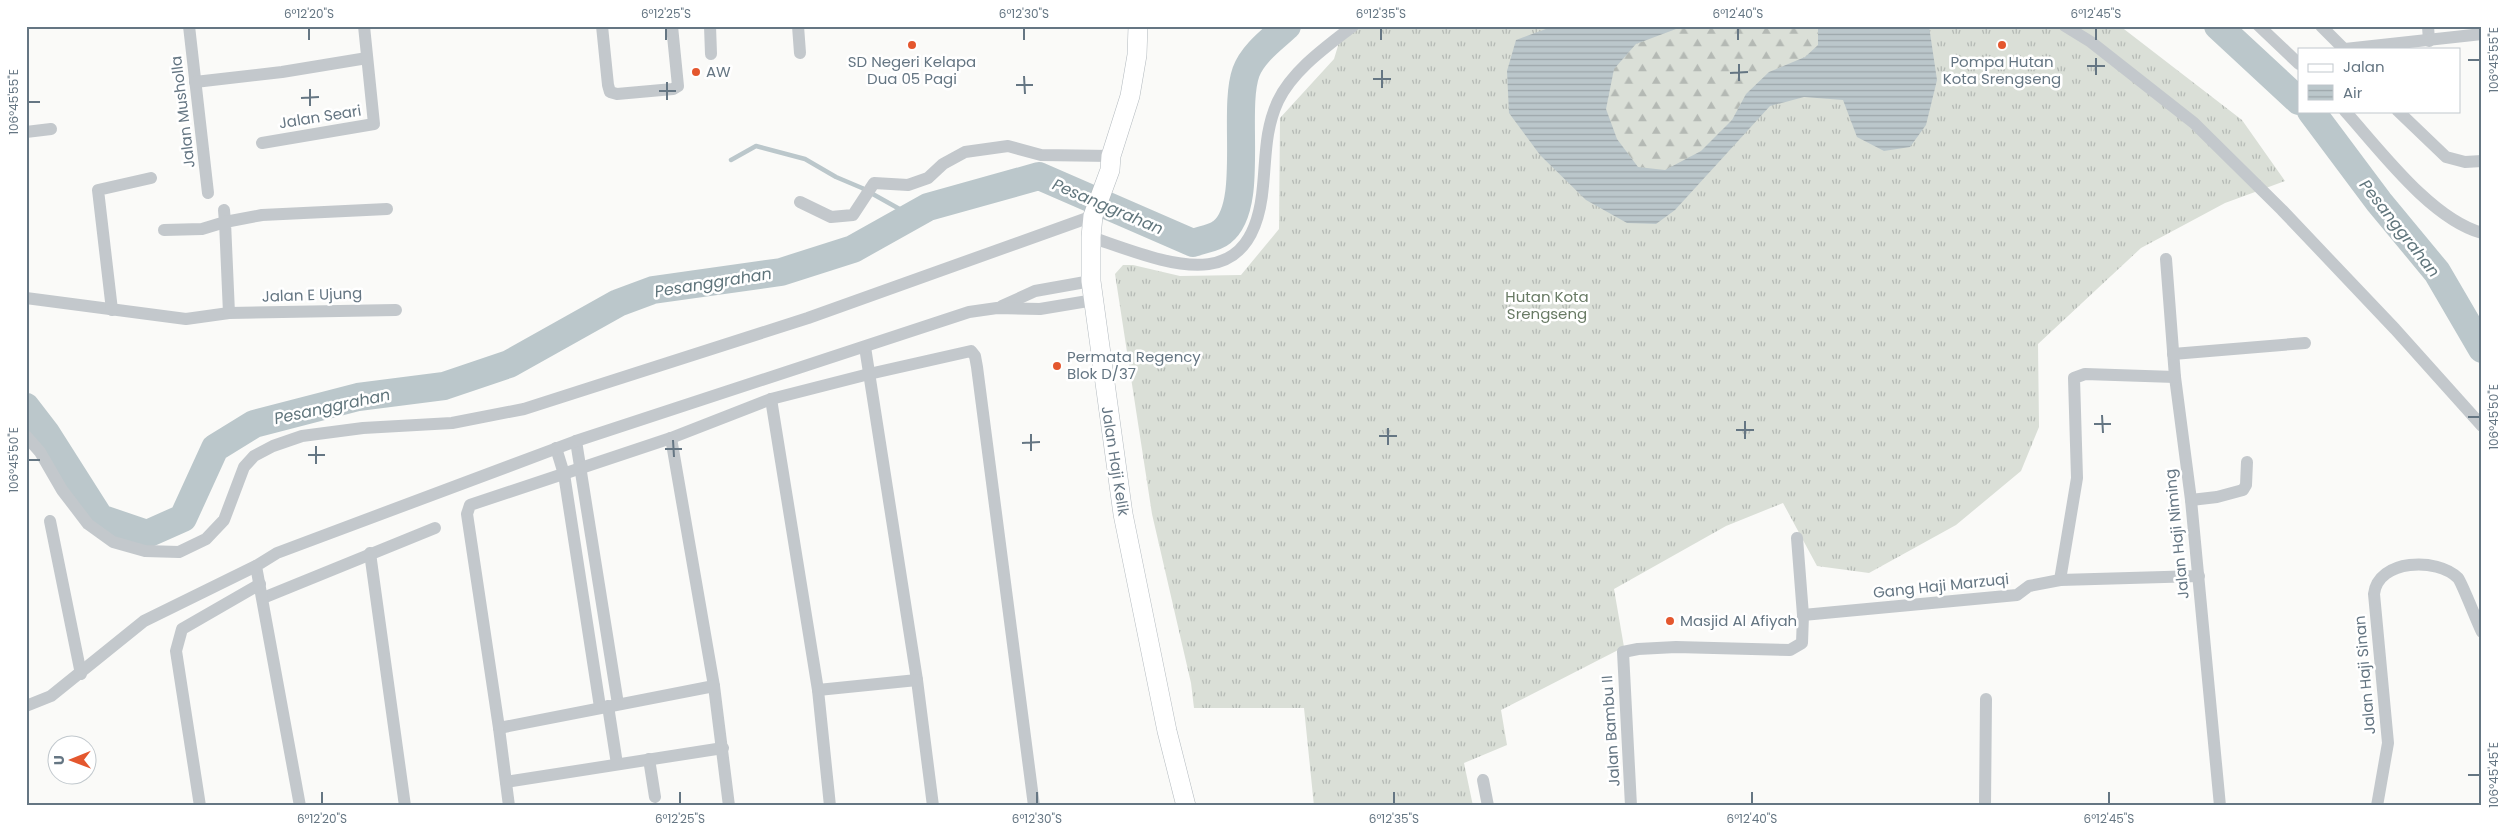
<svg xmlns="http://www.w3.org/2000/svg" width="2508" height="832" viewBox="0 0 2508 832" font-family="Poppins,sans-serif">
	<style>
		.grass { fill: url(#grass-tufts) }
		.forest { fill: url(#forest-firs) }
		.water { fill: url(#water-rules) }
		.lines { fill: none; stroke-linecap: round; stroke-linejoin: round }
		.stream { stroke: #bbc7cb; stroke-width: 4.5 }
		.river { stroke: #bbc7cb; stroke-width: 28 }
		.secondary-casing { stroke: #b3babf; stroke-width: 20 }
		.street { stroke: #c3c8cc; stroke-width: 12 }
		.secondary { stroke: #fff; stroke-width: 19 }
		.ticks { fill: none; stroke: #657683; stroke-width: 2 }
		.poi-dot { fill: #e4572e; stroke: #fff; stroke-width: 2 }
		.labels { text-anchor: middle; stroke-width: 5; stroke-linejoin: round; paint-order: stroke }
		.poi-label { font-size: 15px; fill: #657683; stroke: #fff; text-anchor: start }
		.street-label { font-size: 15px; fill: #657683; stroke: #fff }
		.park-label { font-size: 15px; fill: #687a64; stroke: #fff }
		.water-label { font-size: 16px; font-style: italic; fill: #60757c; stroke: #fff }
		.neatline { fill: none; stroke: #657683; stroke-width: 2 }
		.ticks-label { font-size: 12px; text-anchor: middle; fill: #657683 }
	</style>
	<defs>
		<pattern id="grass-tufts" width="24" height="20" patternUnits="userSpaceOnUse" patternTransform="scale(1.25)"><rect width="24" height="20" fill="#dadfd7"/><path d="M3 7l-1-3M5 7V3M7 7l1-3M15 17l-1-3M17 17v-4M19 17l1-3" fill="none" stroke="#b4b9b4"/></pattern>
		<pattern id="forest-firs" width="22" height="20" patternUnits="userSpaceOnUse" patternTransform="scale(1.25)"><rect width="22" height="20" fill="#dadfd7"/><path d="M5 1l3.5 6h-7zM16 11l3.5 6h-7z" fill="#b4b9b4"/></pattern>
		<pattern id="water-rules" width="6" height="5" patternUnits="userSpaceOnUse" patternTransform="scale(1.25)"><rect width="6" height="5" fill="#bbc7cb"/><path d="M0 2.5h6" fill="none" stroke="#9ca6aa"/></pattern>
	</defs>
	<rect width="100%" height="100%" fill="#fafaf8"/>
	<!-- grass -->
	<path class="grass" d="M1344,26H2120L2242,120L2285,181L2225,203L2141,248L2038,344L2039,427L2021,471L1956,525L1869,573L1817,566L1783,503L1726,526L1614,589L1624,647L1501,710L1507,745L1464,763L1473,806H1314L1304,708H1194L1191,683L1152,514L1115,274L1123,265H1133L1180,276L1241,275L1279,229L1280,118L1334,59Z"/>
	<!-- forest -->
	<path class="forest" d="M1684,26H1818V45L1805,57L1769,72L1746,94L1732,120L1701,151L1665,170L1638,167L1617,139L1606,109L1614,69L1636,44Z"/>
	<!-- water -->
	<path class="water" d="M1554,26H1684L1636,44L1614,69L1606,109L1617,139L1638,167L1665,170L1701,151L1732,120L1746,94L1769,72L1805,57L1818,45V26H1929L1937,80L1926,125L1910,147L1884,151L1857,137L1843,100L1804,97L1770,106L1675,210L1656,224L1627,223L1586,200L1540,155L1509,113L1507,71L1516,40Z"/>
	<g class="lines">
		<!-- stream -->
		<path class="stream" d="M731,160L756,146L805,159L836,177L862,188L912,216"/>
		<!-- river -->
		<g class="river">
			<path d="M2218,26L2299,101"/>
			<path d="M2311,111L2379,202L2437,272L2482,349"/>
			<path d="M26,407L46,433L100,518L147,534L183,518L215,448L254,424L358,397L444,386L509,364L618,303L653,290L781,272L853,249L928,207L1039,176L1193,243C1201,240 1215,238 1222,232C1255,206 1232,111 1246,72C1253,53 1273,39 1287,26"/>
		</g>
		<!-- secondary casing -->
		<g class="secondary-casing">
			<path id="secondary" d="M1138,26L1137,55L1130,96L1111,156L1110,170L1093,216L1091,237V281L1123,514L1167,731L1186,806"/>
		</g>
		<!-- street -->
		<g class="street">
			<path d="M189,26L208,193"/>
			<path d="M602,26L608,85L610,92L617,94L673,89L678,86L672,26"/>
			<path d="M710,26L711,54"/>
			<path d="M798,26L800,53"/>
			<path d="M2065,26L2091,42L2194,123L2282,210L2395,329L2482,426"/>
			<path d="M2259,26L2299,64"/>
			<path d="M2321,26L2344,49"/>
			<path d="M2428,26L2429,41"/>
			<path d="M2345,49L2482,34"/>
			<path d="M195,82L282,72L367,58"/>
			<path d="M2345,111C2380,150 2431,219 2482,233"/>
			<path d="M2398,111L2446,157L2465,162L2482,161"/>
			<path d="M26,132L51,129"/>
			<path d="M262,143L374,124L364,26"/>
			<path d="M800,202L831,217L853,215L874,183L908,185L928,178L943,164L965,152L1008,146L1041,155L1111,156"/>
			<path d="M164,230L202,229L225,222L224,210"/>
			<path d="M1091,237C1165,262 1253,303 1263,186C1266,156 1265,129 1278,101C1293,70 1326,47 1353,26"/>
			<path d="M2166,259L2175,377L2191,500L2220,806"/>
			<path d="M26,298L186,319L229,313L396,310"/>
			<path d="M1002,306L1035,291L1091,281"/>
			<path d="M112,310L98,190L151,178"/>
			<path d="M229,313L225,222L262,215L387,209"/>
			<path d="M865,347L917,680L933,806"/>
			<path d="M2173,354L2305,343"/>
			<path d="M771,399L818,690L830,806"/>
			<path d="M26,436L40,452L62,490L88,524L113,542L145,551L179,552L206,539L224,520L244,467L254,456L273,446L302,436L363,428L452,423L524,409L808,318L1093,216"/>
			<path d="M671,438L714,686L729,806"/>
			<path d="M576,441L618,704"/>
			<path d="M556,448L564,474L600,707"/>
			<path d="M2191,500L2217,497L2243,490L2246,485L2247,462"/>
			<path d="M50,521L81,674"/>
			<path d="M370,553L405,806"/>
			<path d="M2060,580L2077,478L2074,378L2085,374L2175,377"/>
			<path d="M263,598L435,528"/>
			<path d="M1803,615L2017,595L2029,586L2060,580L2199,576"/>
			<path d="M818,690L917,680"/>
			<path d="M26,706L51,696L144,621L256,566"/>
			<path d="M608,706L617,764"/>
			<path d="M499,728L714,686"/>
			<path d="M649,759L655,797"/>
			<path d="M1483,780L1488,806"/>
			<path d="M506,782L723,748"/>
			<path d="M200,806L176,651L182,629L260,584"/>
			<path d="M300,806L256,566L277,553L576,441L969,312L997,308L1040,309L1094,300"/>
			<path d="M509,806L499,728L467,514L470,505L671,438L771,399L869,374L971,351L975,356L977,367L1034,806"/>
			<path d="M1631,806L1623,652L1638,649L1676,647L1790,650L1802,643L1803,615L1797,538"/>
			<path d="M1985,806L1986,699"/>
			<path d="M2377,806L2388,743L2374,594C2378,559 2437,557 2458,578C2462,583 2477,622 2482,632"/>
		</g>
		<!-- secondary -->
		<use href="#secondary" class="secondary"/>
	</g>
	<!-- ticks -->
	<path class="ticks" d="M309,28V40M666,28V40M1024,28V40M1381,28V40M1738,28V40M2096,28V40M2096,58V75M2468,60H2480M1739,64V81M2087,66H2105M1382,70V88M1730,73L1748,72M1024,76L1025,94M1373,79H1391M667,82V100M1016,85H1033M310,89V106M659,91H676M301,98L319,97M28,102H40M2102,415L2103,433M2468,417H2480M1745,421V439M2094,424H2111M1388,428V445M1736,430H1754M1031,434V451M1379,436H1397M673,440L674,457M1022,443L1040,442M316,446V464M665,449H682M308,455H325M28,460H40M2468,775H2480M322,792V804M680,792V804M1037,792V804M1394,792V804M1752,792V804M2109,792V804"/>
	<!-- markers -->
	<g class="poi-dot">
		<circle cx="912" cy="45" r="5"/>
		<circle cx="2002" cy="45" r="5"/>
		<circle cx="696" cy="72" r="5"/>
		<circle cx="1057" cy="366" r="5"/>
		<circle cx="1670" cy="621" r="5"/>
	</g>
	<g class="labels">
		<!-- poi labels -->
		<g class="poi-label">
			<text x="912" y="67" text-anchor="middle">SD Negeri Kelapa<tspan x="912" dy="17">Dua 05 Pagi</tspan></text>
			<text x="2002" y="67" text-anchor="middle">Pompa Hutan<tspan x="2002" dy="17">Kota Srengseng</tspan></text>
			<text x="706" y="77">AW</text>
			<text x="1067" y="362">Permata Regency<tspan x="1067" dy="17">Blok D/37</tspan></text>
			<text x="1680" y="626">Masjid Al Afiyah</text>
		</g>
		<!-- street labels -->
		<g class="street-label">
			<text transform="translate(183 112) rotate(-97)" y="5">Jalan Musholla</text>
			<text transform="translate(320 117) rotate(-9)" y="5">Jalan Seari</text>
			<text transform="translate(312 295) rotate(-2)" y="5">Jalan E Ujung</text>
			<text transform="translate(1115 461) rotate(81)" y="5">Jalan Haji Kelik</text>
			<text transform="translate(2177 534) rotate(-96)" y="5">Jalan Haji Niming</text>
			<text transform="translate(1941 586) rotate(-6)" y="5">Gang Haji Marzuqi</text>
			<text transform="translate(2365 675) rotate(-95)" y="5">Jalan Haji Sinan</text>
			<text transform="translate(1611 731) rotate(-94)" y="5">Jalan Bambu II</text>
		</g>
		<!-- park labels -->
		<g class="park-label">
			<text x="1547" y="302">Hutan Kota<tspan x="1547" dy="17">Srengseng</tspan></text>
		</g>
		<!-- water labels -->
		<g class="water-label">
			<text transform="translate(1108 206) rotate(23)" y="6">Pesanggrahan</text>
			<text transform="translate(2400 228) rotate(52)" y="6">Pesanggrahan</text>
			<text transform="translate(713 282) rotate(-9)" y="6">Pesanggrahan</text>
			<text transform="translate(332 406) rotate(-12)" y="6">Pesanggrahan</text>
		</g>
	</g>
	<!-- border -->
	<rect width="2508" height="832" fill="none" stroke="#ffffff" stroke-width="55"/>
	<!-- legend -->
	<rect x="2298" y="48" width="162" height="65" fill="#ffffff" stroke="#c1c8cd"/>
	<rect x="2308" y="64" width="25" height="8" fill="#ffffff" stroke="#c1c8cd"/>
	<text x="2343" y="72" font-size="15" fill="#657683">Jalan</text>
	<rect x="2308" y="85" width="25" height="15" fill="url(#water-rules)" stroke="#c1c8cd"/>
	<text x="2343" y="98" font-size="15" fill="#657683">Air</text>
	<!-- north arrow -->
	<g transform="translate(72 760) rotate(269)"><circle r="24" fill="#ffffff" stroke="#c1c8cd"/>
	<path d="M0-4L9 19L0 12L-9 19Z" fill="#e4572e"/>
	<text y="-8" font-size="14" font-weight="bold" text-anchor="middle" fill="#657683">U</text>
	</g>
	<rect x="28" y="28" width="2452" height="776" class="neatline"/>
	<g class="ticks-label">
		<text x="309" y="18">6°12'20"S</text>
		<text x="666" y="18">6°12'25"S</text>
		<text x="1024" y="18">6°12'30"S</text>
		<text x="1381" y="18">6°12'35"S</text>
		<text x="1738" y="18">6°12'40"S</text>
		<text x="2096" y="18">6°12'45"S</text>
		<text transform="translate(2494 60) rotate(-90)" y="4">106°45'55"E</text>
		<text transform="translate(14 102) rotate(-90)" y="4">106°45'55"E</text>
		<text transform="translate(2494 417) rotate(-90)" y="4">106°45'50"E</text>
		<text transform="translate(14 460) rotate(-90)" y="4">106°45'50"E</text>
		<text transform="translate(2494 775) rotate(-90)" y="4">106°45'45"E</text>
		<text x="322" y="823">6°12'20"S</text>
		<text x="680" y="823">6°12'25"S</text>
		<text x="1037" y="823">6°12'30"S</text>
		<text x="1394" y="823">6°12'35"S</text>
		<text x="1752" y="823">6°12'40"S</text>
		<text x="2109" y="823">6°12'45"S</text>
	</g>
</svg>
